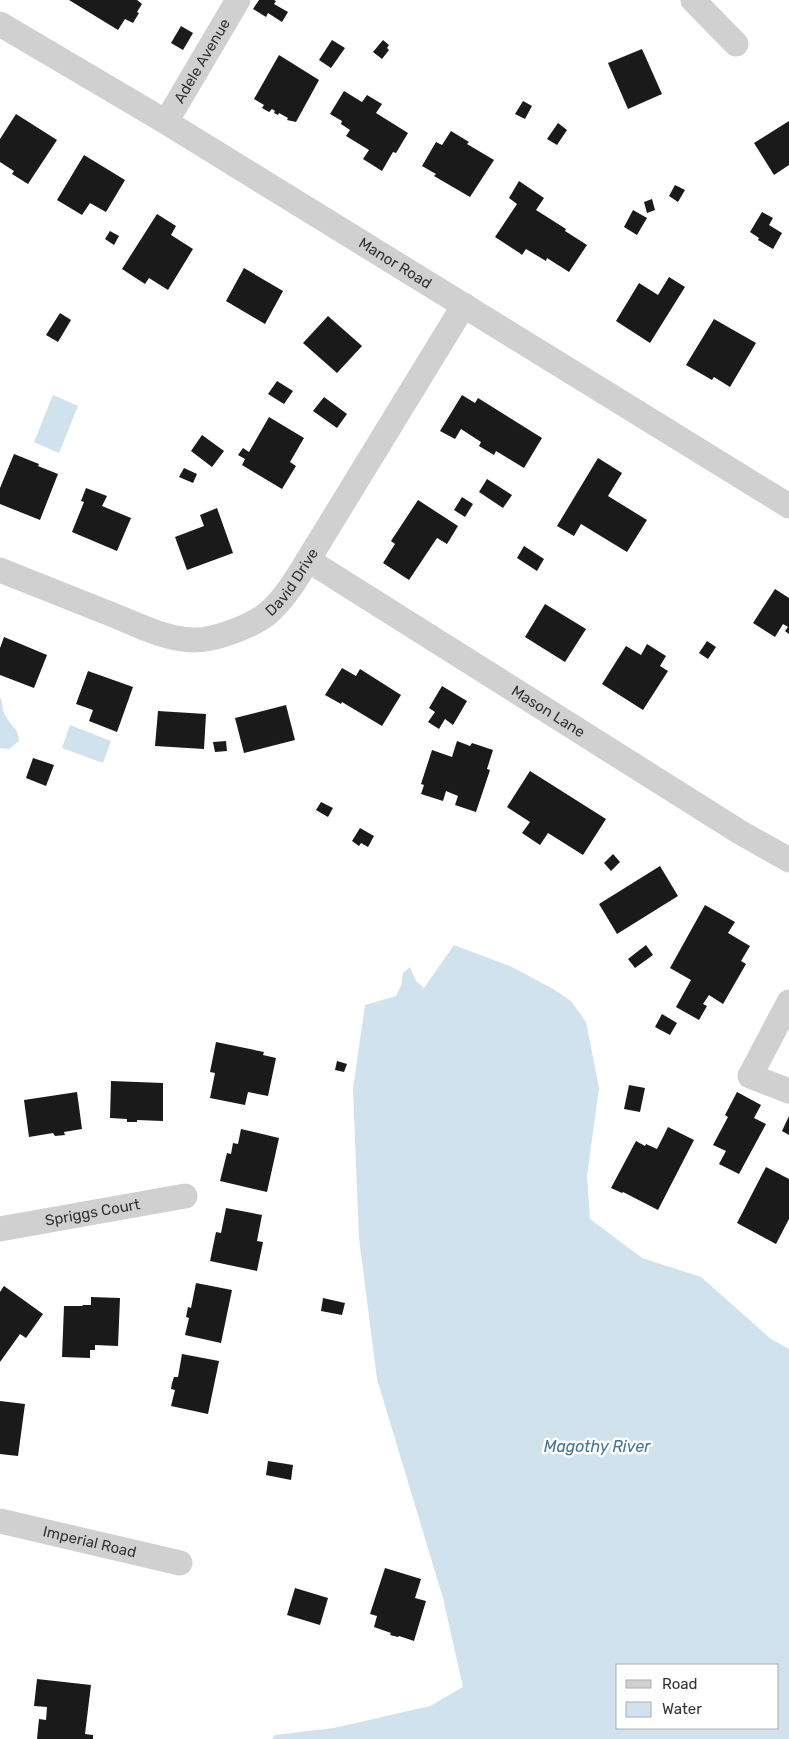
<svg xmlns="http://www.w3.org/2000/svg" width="789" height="1739" viewBox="0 0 789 1739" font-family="Rubik,sans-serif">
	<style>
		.water { fill: #cfe2ee; fill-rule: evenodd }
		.building { fill: #1a1a1a }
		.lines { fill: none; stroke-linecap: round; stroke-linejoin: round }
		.minor { stroke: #d0d0d0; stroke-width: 25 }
		.labels { text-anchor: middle; stroke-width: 5; stroke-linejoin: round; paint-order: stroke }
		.street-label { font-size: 15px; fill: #333; stroke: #fff }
		.water-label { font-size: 16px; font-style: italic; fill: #3f7597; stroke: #fff }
	</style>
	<rect width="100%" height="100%" fill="#fff"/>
	<!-- water -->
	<g class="water">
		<path d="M53,395L78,406L59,453L34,442Z"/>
		<path d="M0,697C3,703 2,711 6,717C11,726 19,729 19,741L9,749L0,748Z"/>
		<path d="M70,725L111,741L103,763L62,748Z"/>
		<path d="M454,945L512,967L553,989L571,1001L586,1022L599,1088L587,1176L590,1219L642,1258L701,1277L771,1339L789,1349V1739H272L275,1735L334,1728L430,1706L463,1687L443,1598L377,1379L359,1238L353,1089L365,1005L396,996L401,986L403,973L410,967L416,981L424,988ZM618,1665H778V1728H618Z"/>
	</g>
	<!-- building -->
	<g class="building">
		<path d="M69,0H137L142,4L137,12L139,13L133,23L125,19L118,30Z"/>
		<path d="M259,0H274L276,1L274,4L288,12L282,22L268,13L266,17L253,9Z"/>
		<path d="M181,26L193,33L183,50L171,43Z"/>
		<path d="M332,40L345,48L331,68L319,60Z"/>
		<path d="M383,40L389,45L387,48L389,50L382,59L373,52Z"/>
		<path d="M642,49L662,94L628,109L608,63Z"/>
		<path d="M279,55L319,80L296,122L287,120L288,118L279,113L278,115L274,113L275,111L272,109L269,112L262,108L264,105L254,99Z"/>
		<path d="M344,91L362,102L367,95L382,104L376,113L408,133L396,153L393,152L382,171L363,159L369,150L346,136L350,130L341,124L342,121L330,114Z"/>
		<path d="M523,101L532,106L525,119L515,114Z"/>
		<path d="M16,114L57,140L28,184L12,174L14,171L0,162V139Z"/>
		<path d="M789,121V165L774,175L754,143Z"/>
		<path d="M558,123L567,130L557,145L547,139Z"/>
		<path d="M451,131L469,142L467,144L494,160L470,197L434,176L436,174L422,166L436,142L442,145Z"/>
		<path d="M84,155L125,180L106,212L90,203L82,215L57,200Z"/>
		<path d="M519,181L544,198L536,210L566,229L565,231L587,245L569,272L547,258L546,261L526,249L522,255L521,254L495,237L517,204L509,198Z"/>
		<path d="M675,185L685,190L678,202L669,196Z"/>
		<path d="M652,199L655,210L647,213L644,202Z"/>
		<path d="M633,210L647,218L637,235L624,227Z"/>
		<path d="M762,212L773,218L769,225L782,233L773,249L758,240L759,238L750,232Z"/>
		<path d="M157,214L176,226L171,235L193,249L168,290L149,278L145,284L122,269Z"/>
		<path d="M110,231L119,236L114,245L105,239Z"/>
		<path d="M244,268L283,291L265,324L226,301Z"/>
		<path d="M669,277L685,287L650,343L616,321L639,283L658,295Z"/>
		<path d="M60,313L71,320L58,342L46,335Z"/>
		<path d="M328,316L362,346L337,373L303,343Z"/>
		<path d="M714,319L756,343L730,387L714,377L712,380L686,365Z"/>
		<path d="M277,381L293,391L284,404L268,394Z"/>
		<path d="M462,395L475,403L478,398L542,438L524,468L496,451L494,455L479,446L481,442L461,429L455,439L440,431Z"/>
		<path d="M324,397L347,414L337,428L313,411Z"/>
		<path d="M269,417L304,438L290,462L296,466L282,489L242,465L245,459L238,455L243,448L249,452Z"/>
		<path d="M202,435L224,451L212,467L191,451Z"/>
		<path d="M14,454L39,464L38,466L58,474L40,520L0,504V488Z"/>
		<path d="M598,458L622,473L608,496L647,520L627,552L581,524L574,536L557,526Z"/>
		<path d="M184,468L197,474L193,483L179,477Z"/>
		<path d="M487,479L512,495L503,508L479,492Z"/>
		<path d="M86,488L107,496L102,506L131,518L117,551L72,532L84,502L81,501Z"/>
		<path d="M462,497L473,504L465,517L454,510Z"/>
		<path d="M418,500L458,526L447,544L437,538L409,580L383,563L395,544L391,541Z"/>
		<path d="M217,508L233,553L187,570L175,537L204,526L200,515Z"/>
		<path d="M524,546L544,559L537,571L517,558Z"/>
		<path d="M775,589L789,598V634L785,631L788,627L783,624L775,637L753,623Z"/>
		<path d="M545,604L586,629L565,662L525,637Z"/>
		<path d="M4,637L47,655L34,688L0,675V648Z"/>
		<path d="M707,641L716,647L708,659L699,653Z"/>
		<path d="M647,644L666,656L660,666L668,671L643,710L602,684L626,646L641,655Z"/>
		<path d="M342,668L356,676L360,669L401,695L382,726L342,702L341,704L325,695Z"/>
		<path d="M88,671L133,687L117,732L89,721L93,710L76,704Z"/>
		<path d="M442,686L467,701L453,725L445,719L439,729L428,722L435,712L429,708Z"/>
		<path d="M286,705L295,740L244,753L235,718Z"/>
		<path d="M158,711L206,714L204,749L155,746Z"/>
		<path d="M226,741L227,751L215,752L213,742Z"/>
		<path d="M457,741L470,746L472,743L493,750L487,769L490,770L476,812L455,805L458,796L446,791L443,801L421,794L424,785L421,784L432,750L452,757Z"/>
		<path d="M33,758L54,765L46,786L26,778Z"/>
		<path d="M530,771L606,819L583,855L548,833L540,845L522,833L530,822L507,807Z"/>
		<path d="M321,802L333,808L328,817L316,810Z"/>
		<path d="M360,828L374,836L368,847L361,843L359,846L352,841Z"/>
		<path d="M613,854L620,862L611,871L604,863Z"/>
		<path d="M660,866L678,896L617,934L599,904Z"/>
		<path d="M705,905L735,922L728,933L750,946L741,961L746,964L723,1004L709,995L703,1004L707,1006L699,1020L676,1007L691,980L670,968Z"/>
		<path d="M646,945L653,955L635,968L628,959Z"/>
		<path d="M662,1014L677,1023L670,1035L655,1027Z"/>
		<path d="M216,1042L264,1052L263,1055L276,1058L268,1096L248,1092L245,1105L210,1098L215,1073L210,1072Z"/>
		<path d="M337,1061L347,1064L344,1072L335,1070Z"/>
		<path d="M111,1081L163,1083V1121L137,1120V1122H127V1119L110,1118Z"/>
		<path d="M629,1085L645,1088L640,1112L624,1109Z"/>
		<path d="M77,1092L82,1129L64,1132L65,1135L55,1136L53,1133L29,1137L24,1100Z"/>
		<path d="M737,1092L761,1105L754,1118L766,1124L739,1174L719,1164L726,1151L713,1145L728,1117L725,1115Z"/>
		<path d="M789,1116V1135L782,1131Z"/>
		<path d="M668,1127L694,1140L658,1210L625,1193L623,1192L622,1193L611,1188L636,1141L645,1146L646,1144L657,1149Z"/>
		<path d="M241,1129L279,1138L267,1192L220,1181L227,1153L231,1154L233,1143L238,1144Z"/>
		<path d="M766,1167L789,1179V1219L776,1244L737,1223Z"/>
		<path d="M226,1208L262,1215L257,1241L263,1242L257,1271L210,1261L216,1232L221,1233Z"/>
		<path d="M196,1283L232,1290L221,1343L185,1335L189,1318L186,1317L188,1307L191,1308Z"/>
		<path d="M4,1286L43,1314L26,1338L20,1334L0,1362V1292Z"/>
		<path d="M91,1297L120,1298L118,1346L95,1345V1350H90V1358L62,1357L64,1306H83L82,1305H91Z"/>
		<path d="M323,1298L345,1303L342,1315L321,1311Z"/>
		<path d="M182,1354L219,1361L208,1414L171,1406L175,1390L171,1389L172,1383L174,1377H178Z"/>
		<path d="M0,1401L25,1404L18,1456L0,1454Z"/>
		<path d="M268,1461L293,1465L291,1480L266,1475Z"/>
		<path d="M385,1568L421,1579L415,1598L426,1601L414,1641L399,1636L398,1637L390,1635L391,1633L374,1627L377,1616L370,1614Z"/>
		<path d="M295,1588L328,1598L320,1625L287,1615Z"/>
		<path d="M37,1679L91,1685L85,1734L93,1735V1739H37L39,1719L46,1720L47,1707L34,1706Z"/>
	</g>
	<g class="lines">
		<!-- minor -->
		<g class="minor">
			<path d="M693,0L736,44"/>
			<path id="s1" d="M0,24L166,122L789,506"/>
			<path id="s2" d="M166,122L238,0"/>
			<path id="s3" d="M308,560L738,831L789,860"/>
			<path id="s4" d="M0,570C38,585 75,600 113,615C138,625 165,639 192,640C213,641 250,627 267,614C284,600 296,579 308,560L464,305"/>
			<path d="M789,1002L750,1076L789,1091"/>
			<path id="s5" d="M0,1229L185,1196"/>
			<path id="s6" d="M0,1521L180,1563"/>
		</g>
	</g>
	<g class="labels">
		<!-- street labels -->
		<g class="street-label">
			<text dy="5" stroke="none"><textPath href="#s2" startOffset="71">Adele Avenue</textPath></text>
			<text dy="5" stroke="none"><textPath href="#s1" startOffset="462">Manor Road</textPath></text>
			<text dy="5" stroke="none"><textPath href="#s4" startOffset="326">David Drive</textPath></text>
			<text dy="5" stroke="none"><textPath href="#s3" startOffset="284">Mason Lane</textPath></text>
			<text dy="5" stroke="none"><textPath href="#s5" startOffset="94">Spriggs Court</textPath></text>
			<text dy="5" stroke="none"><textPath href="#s6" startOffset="92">Imperial Road</textPath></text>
		</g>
		<!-- water labels -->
		<g class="water-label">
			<text x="597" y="1452">Magothy River</text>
		</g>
	</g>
	<!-- legend -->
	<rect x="616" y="1664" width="162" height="65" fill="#ffffff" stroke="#adadad"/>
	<rect x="626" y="1680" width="25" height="8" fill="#d0d0d0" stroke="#adadad"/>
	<text x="662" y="1689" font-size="15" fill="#333333">Road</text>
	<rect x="626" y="1702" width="25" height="15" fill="#cfe2ee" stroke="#adadad"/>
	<text x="662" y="1714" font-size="15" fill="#333333">Water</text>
</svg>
